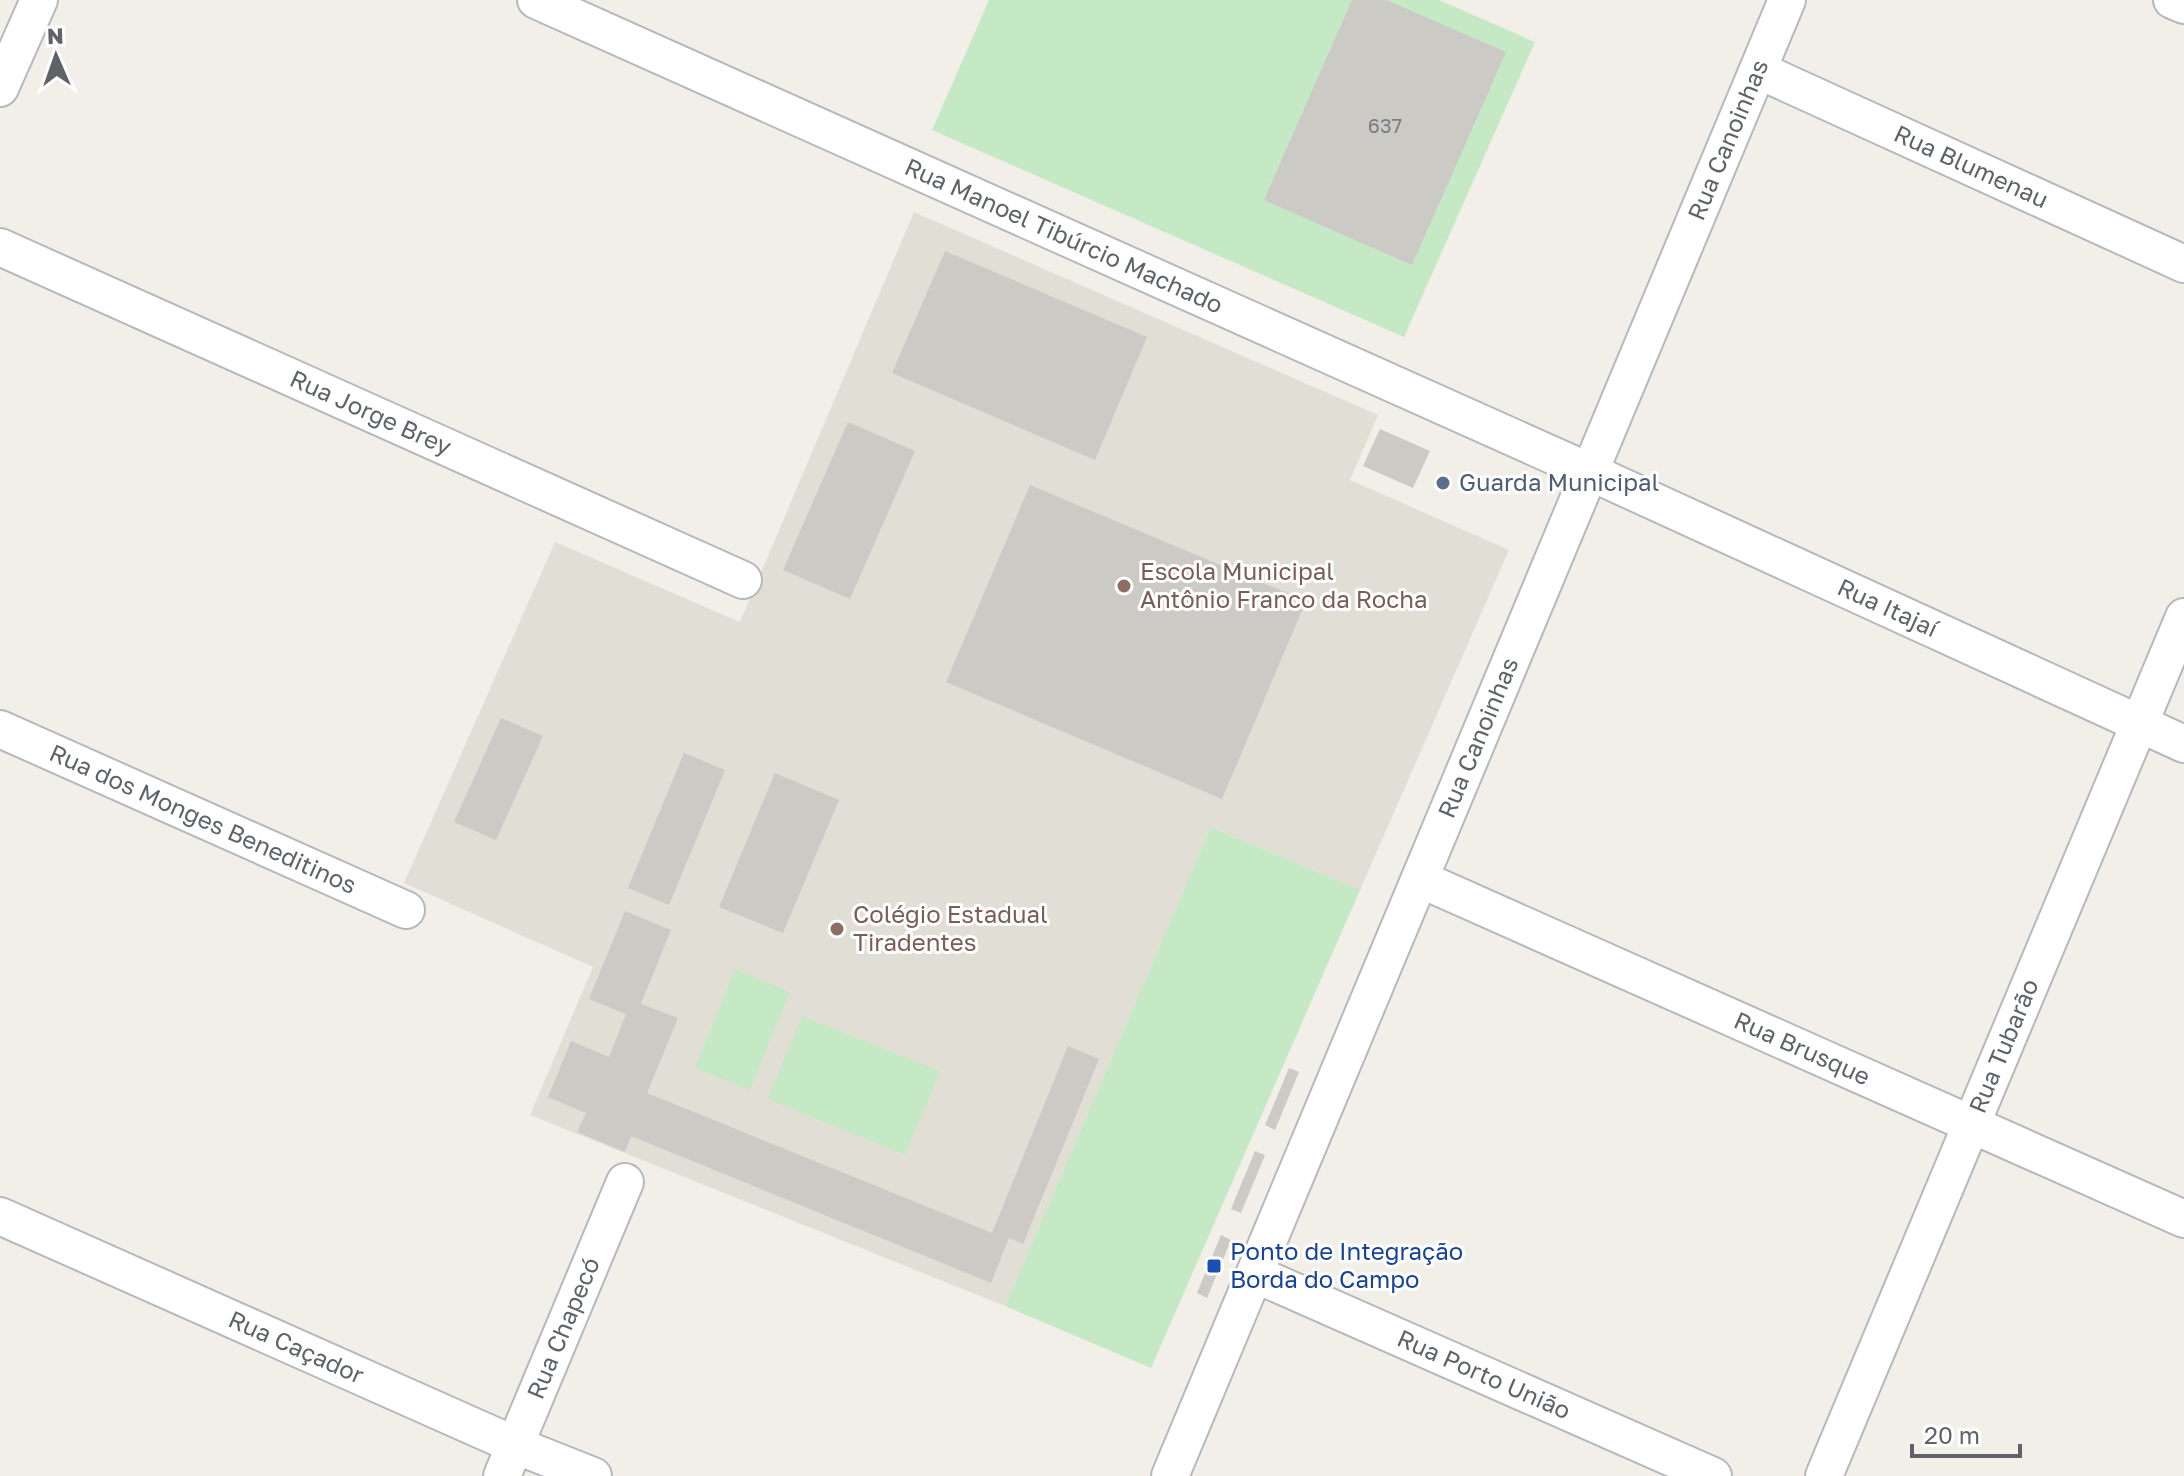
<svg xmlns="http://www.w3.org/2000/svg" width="2184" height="1476" viewBox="0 0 2184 1476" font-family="'Golos Text',sans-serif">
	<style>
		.education { fill: #e1ded6 }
		.park { fill: #c5e8c5 }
		.building { fill: #cccac5 }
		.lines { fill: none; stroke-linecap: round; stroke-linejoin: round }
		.minor-casing { stroke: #b5b8bc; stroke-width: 40 }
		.minor { stroke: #fff; stroke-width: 36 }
		.service-dot { fill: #5c6f8a; stroke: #fff; stroke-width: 3 }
		.education-dot { fill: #8d6e63; stroke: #fff; stroke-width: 3 }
		.transit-dot { fill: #1a4fb4; stroke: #fff; stroke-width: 3 }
		.labels { text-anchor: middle; stroke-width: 6; stroke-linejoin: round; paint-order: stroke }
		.number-label { font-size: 20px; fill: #7a7d7f }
		.street-label { font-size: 24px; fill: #5f6368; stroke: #fff }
		.service-label { font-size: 24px; fill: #4e5e75; stroke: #fff; text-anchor: start }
		.education-label { font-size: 24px; fill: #785e54; stroke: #fff; text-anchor: start }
		.transit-label { font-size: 24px; fill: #164399; stroke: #fff; text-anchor: start }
	</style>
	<rect width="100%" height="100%" fill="#f1efe8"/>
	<!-- education -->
	<path class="education" d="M914,212L1378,415L1350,480L1509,550L1360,890L1211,827L1005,1306L530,1115L593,967L404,883L555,542L740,622Z"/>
	<!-- park -->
	<g class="park">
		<path d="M989,0H1439L1535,42L1404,337L932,130Z"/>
		<path d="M1211,827L1360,890L1151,1368L1005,1306Z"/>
		<path d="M735,969L790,992L750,1090L695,1068Z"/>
		<path d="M802,1016L940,1071L905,1155L768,1099Z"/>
	</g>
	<!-- building -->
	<g class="building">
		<path d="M1352,0H1386L1506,52L1412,265L1264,200Z"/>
		<path d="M945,251L1147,337L1095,460L892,373Z"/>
		<path d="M848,422L915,451L850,599L783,570Z"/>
		<path d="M1380,429L1430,451L1413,488L1363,466Z"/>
		<path d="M1030,485L1306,601L1222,799L946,682Z"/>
		<path d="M501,718L543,736L496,840L454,822Z"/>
		<path d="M684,753L725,770L669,905L628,888Z"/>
		<path d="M775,773L839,800L783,933L719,907Z"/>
		<path d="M625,911L671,930L641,1004L678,1018L647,1093L992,1233L1068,1046L1099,1059L1023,1244L1009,1238L991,1283L631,1136L625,1152L577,1132L586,1113L548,1097L571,1041L609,1057L626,1014L589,999Z"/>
		<path d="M1289,1068L1299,1072L1275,1130L1265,1125Z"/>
		<path d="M1255,1151L1265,1155L1241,1213L1231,1209Z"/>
		<path d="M1221,1235L1231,1240L1207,1298L1197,1293Z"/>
	</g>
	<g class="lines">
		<!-- minor casing -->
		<g class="minor-casing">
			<g id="minor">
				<path id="s1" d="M536,0L1590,472L2184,744"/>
				<path d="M2172,0L2184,5"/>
				<path id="s2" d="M1758,70L2184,264"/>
				<path d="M0,88L39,0"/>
				<path id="s3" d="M0,247L743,580"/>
				<path id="s4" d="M0,729L406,910"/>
				<path id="s5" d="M1420,879L2184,1219"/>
				<path id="s6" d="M0,1216L515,1445L593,1476"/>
				<path id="s7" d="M1255,1274L1713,1476"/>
				<path id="s8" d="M502,1476L625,1182"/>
				<path id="s9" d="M1170,1476L1787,0"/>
				<path id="s10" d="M1824,1476L2184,617"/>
			</g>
		</g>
		<!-- minor -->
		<use href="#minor" class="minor"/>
	</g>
	<!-- markers -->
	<circle class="service-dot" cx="1443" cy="483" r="8"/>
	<g class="education-dot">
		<circle cx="1124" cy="586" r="8"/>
		<circle cx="837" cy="929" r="8"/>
	</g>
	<rect class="transit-dot" x="1206" y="1258" width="16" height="16" rx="4"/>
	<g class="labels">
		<!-- number labels -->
		<g class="number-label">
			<text x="1385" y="133">637</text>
		</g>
		<!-- street labels -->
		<g class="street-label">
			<text dy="8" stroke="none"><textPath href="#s9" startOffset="1448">Rua Canoinhas</textPath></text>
			<text dy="8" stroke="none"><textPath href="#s2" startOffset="234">Rua Blumenau</textPath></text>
			<text dy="8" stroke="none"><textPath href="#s1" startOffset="578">Rua Manoel Tibúrcio Machado</textPath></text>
			<text dy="8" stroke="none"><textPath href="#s3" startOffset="406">Rua Jorge Brey</textPath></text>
			<text dy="8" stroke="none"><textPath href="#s1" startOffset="1482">Rua Itajaí</textPath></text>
			<text dy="8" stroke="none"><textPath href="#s9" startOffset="800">Rua Canoinhas</textPath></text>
			<text dy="8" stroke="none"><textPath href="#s4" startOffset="222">Rua dos Monges Beneditinos</textPath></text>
			<text dy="8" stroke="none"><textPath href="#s10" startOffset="466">Rua Tubarão</textPath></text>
			<text dy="8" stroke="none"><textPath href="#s5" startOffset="418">Rua Brusque</textPath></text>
			<text dy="8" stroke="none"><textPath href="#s8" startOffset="160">Rua Chapecó</textPath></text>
			<text dy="8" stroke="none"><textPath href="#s6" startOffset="324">Rua Caçador</textPath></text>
			<text dy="8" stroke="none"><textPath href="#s7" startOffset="250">Rua Porto União</textPath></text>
		</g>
		<!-- service labels -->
		<g class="service-label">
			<text x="1459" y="491">Guarda Municipal</text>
		</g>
		<!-- education labels -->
		<g class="education-label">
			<text x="1140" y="580">Escola Municipal<tspan x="1140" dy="28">Antônio Franco da Rocha</tspan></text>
			<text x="853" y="923">Colégio Estadual<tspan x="853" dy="28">Tiradentes</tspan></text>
		</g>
		<!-- transit labels -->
		<g class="transit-label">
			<text x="1230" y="1260">Ponto de Integração<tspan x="1230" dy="28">Borda do Campo</tspan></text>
		</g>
	</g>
	<!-- north arrow -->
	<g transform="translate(56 56) rotate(358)" stroke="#ffffff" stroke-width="6" paint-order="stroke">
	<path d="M0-6L14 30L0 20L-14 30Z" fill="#5f6368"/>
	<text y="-12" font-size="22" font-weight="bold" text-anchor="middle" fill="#5f6368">N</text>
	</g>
	<!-- scale -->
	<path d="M1912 1444v12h108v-12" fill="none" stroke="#5f6368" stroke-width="4"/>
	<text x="1924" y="1444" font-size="24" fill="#5f6368" stroke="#ffffff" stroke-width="6" paint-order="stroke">20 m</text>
</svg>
